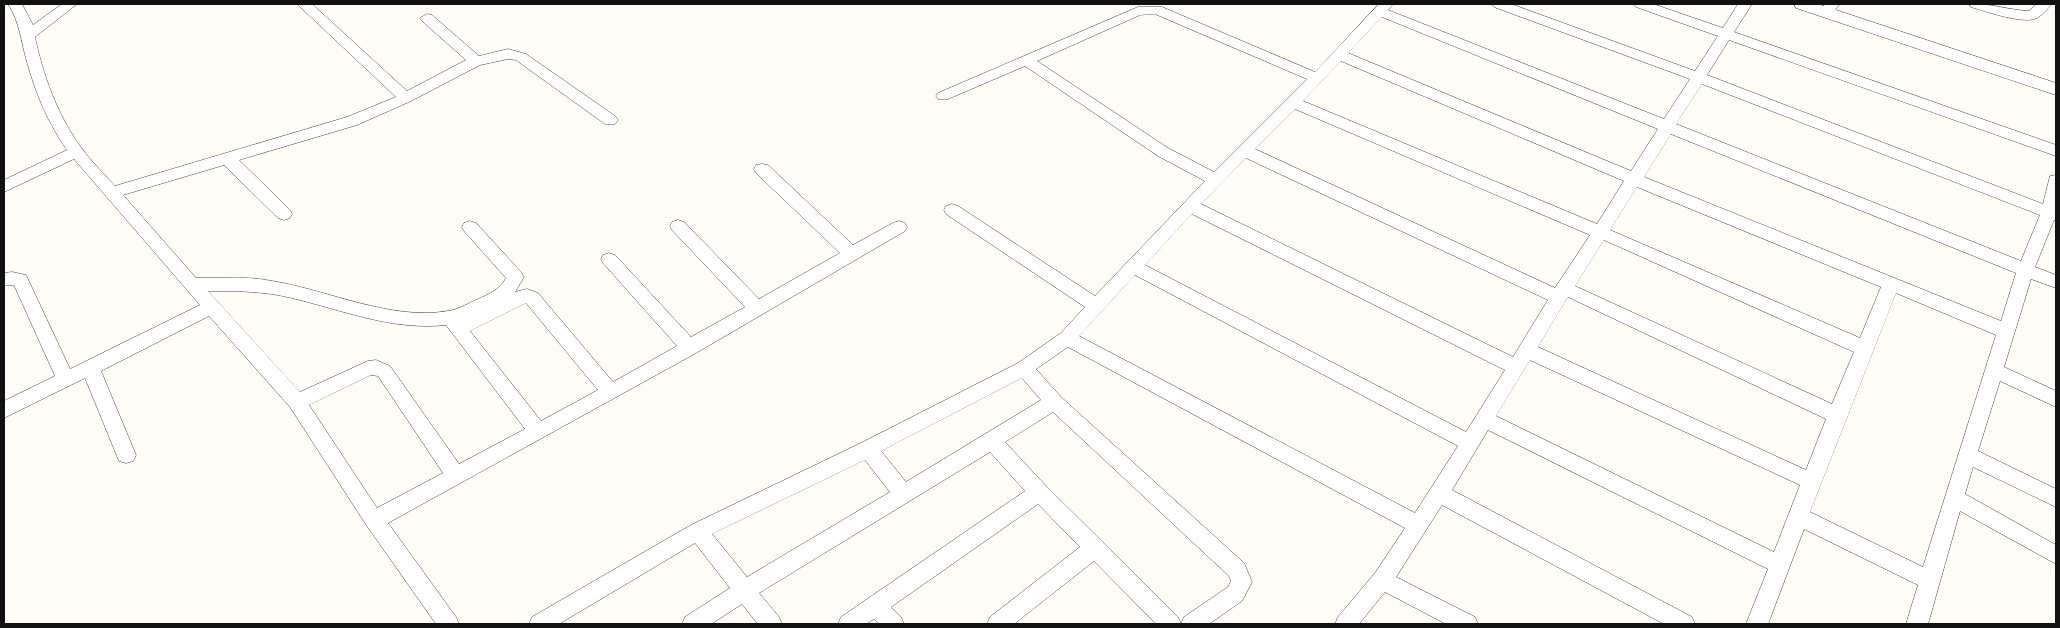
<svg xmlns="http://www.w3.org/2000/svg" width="2060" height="628" viewBox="0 0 2060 628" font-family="Merriweather,serif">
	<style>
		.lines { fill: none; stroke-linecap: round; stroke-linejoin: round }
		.minor-casing { stroke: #444; stroke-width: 1 }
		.tertiary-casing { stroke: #444; stroke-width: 1 }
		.minor { fill: #fff; fill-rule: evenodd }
		.tertiary { fill: #fff; fill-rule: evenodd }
	</style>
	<rect width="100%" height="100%" fill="#fffdf5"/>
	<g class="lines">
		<!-- minor casing -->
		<g class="minor-casing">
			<g id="minor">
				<path d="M8,4H22L33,25L62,4H77L35,37C43,75 57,114 80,146C90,160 103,173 115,186L347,117L396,97L297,4H312L407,91L466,60L422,21L420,18L427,14L432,15L479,56L508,49L526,54L615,116L618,120L615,124H605L516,60L508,59L480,65L411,101L357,125L239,160L290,210L292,214L290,218L284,220L278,218L224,165L123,195L196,278C222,278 247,276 272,281C328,290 391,321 448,311C457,310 467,304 476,300C487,295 500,290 506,278L464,231L462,227L464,223L470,221L476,223L521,272L524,277L515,292L527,289L538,293L613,382L677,346L603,263L601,259L603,255L609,253L615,255L691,337L745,307L672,230L670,226L672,222L678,220L684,222L759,299L840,253L756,173L754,169L756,165L762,164L768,165L853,245L893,223L899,221L905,223L907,227L905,231L696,353L388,523L456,617L459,624H436L367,526L290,407L209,316L101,371L136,455L133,461L126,463L119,461L85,378L4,418V401L55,376L14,285H4V273L12,272L26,275L70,369L200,305L74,159L4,192V180L67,150C48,123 36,94 27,62C21,42 20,22 8,4ZM208,291C236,291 264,291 292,298C342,310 393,331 446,325L525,429L459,464L390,366L376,360L368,361L300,392ZM526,303L598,390L541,421L470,331ZM371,375L378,376L443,473L377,508L309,405Z"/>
				<path d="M1379,4H1393L1388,10L1664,119L1690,79L1494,7L1492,4H1511L1695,71L1718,36L1636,7L1634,4H1653L1723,28L1738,4H1752L1734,32L2056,145V156L1729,40L1707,75L2043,204L2050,176L2056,175V221L2054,220L2035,267L2056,275V288L2031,279L2004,367L2056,391V407L2000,381L1978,451L2056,489V507L1973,467L1965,494L2056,545V564L1960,511L1928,624H1906L1918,585L1804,529L1768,624H1746L1768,569L1488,430L1452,490L1692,617L1695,624H1664L1442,505L1396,577L1475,617L1478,624H1446L1385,592L1359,624H1335L1338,617L1375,573L1405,528L1068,347L1036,369L1061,397L1244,563L1252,582L1242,601L1209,624H1181L1184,617L1228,587L1231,581L1229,576L1053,412L1005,442L1046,486L1178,617L1181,624H1156L1094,561L1014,624H987L990,617L1080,547L1038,504L891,607L901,617L904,624H879L874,619L866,624H838L841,617L1025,491L990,452L759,593L779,617L782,624H758L742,604L711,624H682L685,617L730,588L695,543L559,624H529L532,617L691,525L861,443L1018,363L1061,333L1085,307L946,214L944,210L946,206L952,204L958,206L1095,296L1205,181L1158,156L1025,66L948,99H938L936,96L938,93L1138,7H1162L1315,72ZM1155,14L1307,79L1214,172L1168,148L1037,61L1140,15ZM1382,17L1658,129L1631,171L1348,53ZM1341,61L1624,181L1597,224L1303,101ZM1702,84L2040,215L2021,261L1676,124ZM1295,109L1590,235L1555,288L1255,149ZM1671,134L2016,273L2001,321L1644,177ZM1246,158L1548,300L1513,357L1201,204ZM1637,187L1881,287L1860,338L1610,230ZM1192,214L1505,370L1466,432L1145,265ZM1604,240L1854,352L1832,404L1575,286ZM1135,275L1458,446L1415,513L1079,336ZM1896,293L1996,335L1923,567L1810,512ZM1568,297L1826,419L1806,470L1538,347ZM1530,360L1800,485L1774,552L1496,416ZM1022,378L1041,400L906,482L881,451ZM865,460L890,492L747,577L712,534Z"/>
				<path d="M1825,4H1839L1832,15L1827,16L1820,12Z"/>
				<path d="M1969,4C1990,3 2008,10 2029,11L2036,4H2051C2048,9 2042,15 2037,18C2024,25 1985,11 1971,7Z"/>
			</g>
		</g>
		<!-- tertiary casing -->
		<g class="tertiary-casing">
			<path id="tertiary" d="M1794,4H1818L2056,83V95L1796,8Z"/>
		</g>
		<!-- minor -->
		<use href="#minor" class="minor"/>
		<!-- tertiary -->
		<use href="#tertiary" class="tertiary"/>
	</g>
	<!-- border -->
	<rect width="2060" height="628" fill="none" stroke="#111111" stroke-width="10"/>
</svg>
